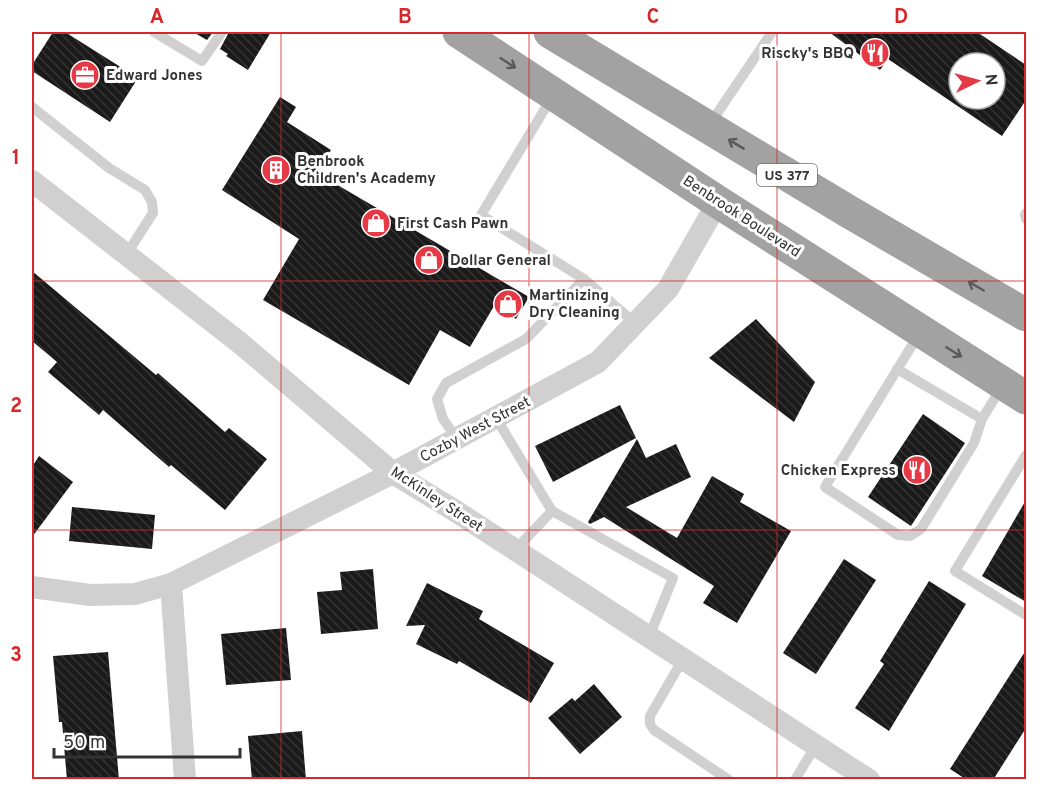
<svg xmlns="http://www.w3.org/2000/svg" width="1058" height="811" viewBox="0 0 1058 811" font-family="Overpass,sans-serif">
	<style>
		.building { fill: url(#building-back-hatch); fill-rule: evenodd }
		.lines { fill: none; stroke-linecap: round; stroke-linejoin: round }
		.service { stroke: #d0d0d0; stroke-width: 10 }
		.minor { stroke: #d0d0d0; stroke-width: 22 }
		.trunk { stroke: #a2a2a2; stroke-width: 33 }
		.oneway { stroke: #5a5a5a }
		.grid { fill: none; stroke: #d62828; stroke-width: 1.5; stroke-opacity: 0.55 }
		.labels { text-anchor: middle; stroke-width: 6; stroke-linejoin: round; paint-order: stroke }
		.shield { fill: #fff; stroke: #707070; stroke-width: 1.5 }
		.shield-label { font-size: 14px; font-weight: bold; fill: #333 }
		.poi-label { font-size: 15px; font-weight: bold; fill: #333; stroke: #fff; text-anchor: start }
		.street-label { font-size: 15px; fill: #333; stroke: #fff }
		.neatline { fill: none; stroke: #d62828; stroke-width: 2 }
		.grid-label { font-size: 20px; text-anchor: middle; font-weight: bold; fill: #d62828 }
	</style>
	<defs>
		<pattern id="building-back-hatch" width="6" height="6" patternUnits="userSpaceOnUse" patternTransform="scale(1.5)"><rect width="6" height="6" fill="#1a1a1a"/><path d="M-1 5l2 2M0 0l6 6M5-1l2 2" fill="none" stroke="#333"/></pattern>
	</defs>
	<rect width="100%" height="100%" fill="#fff"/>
	<!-- building -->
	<g class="building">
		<path d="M53,32H65L138,78L110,122L32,71V65Z"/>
		<path d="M193,32H213L207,40Z"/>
		<path d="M229,32H271L248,70L226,56L228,54L220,49Z"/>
		<path d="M829,32H977L1026,65V100L1002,136L888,59L880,70ZM959,63H995V99H959Z"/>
		<path d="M280,97L296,107L287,122L331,150L317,173L529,297L516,319L494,306L470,347L440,330L409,385L263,300L299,239L222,190Z"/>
		<path d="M32,271L156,375L158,373L225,432L229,428L267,459L225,510L171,465L169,467L103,410L99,415L48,372L57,362L32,341Z"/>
		<path d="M756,319L815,382L794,422L709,358Z"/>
		<path d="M620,405L636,438L553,482L535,446Z"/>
		<path d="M923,414L965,443L911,526L868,497Z"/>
		<path d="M637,439L646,458L676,444L691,477L626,507L677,538L712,476L744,494L740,502L791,531L737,623L703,603L714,586L604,517L590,524L588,522Z"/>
		<path d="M39,456L73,482L32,537V467Z"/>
		<path d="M1026,500V602L982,576Z"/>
		<path d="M72,507L155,515L152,549L69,541Z"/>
		<path d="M844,559L876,580L816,674L783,653Z"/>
		<path d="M373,569L378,629L321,634L317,592L342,590L340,572Z"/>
		<path d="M929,581L966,604L889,731L855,708L884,664L880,661Z"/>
		<path d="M427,583L483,611L479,619L554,663L531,703L459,661L457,664L416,644L425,625L406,626Z"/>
		<path d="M286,628L291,680L226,685L221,634Z"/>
		<path d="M1026,650V728L993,780H967L950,769Z"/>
		<path d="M108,652L119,780H67L62,722H59L53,656Z"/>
		<path d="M594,684L622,717L580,754L548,718L572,698L575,701Z"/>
		<path d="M302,731L306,780H252L248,736Z"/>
	</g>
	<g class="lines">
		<!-- service -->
		<g class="service">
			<path d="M154,32L202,61L222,32"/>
			<path d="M552,97L481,215L584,279L635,323"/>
			<path d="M32,107L109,168L145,190L152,202L153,213L126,255"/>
			<path d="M710,124L772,32"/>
			<path d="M1026,213L1025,215L1026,219"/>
			<path d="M919,334L825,487L898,535L910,536L921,529L974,443L982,419L1001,388"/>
			<path d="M897,369L982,419"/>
			<path d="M496,418L552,511L673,578L649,637"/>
			<path d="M457,439L443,419L437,399L446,383L526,339L584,279"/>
			<path d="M1026,455L955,571L1026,615"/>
			<path d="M515,550L552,511"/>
			<path d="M683,659L650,716V724L654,730L729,780"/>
			<path d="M795,780L816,745"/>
		</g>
		<!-- minor -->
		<g class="minor">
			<path d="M32,181L240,343L393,473L457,512L869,780"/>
			<path d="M171,584L185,780"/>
			<path d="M32,587L90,595L135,594L171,584L393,473L598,362L668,289L718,202"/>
		</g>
		<!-- trunk -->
		<g class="trunk">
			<path d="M459,32L718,202L1026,398"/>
			<path d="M550,32L851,213L1026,315"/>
		</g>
	</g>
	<!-- one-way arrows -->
	<defs><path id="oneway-shaft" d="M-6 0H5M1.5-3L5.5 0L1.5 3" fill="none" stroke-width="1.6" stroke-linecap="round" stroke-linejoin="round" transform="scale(1.5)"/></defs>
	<g class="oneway">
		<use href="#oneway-shaft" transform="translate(508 63) rotate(33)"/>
		<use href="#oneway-shaft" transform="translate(736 144) rotate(-149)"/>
		<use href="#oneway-shaft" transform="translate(976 286) rotate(-150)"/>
		<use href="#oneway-shaft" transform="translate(954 352) rotate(32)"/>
	</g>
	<!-- grid -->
	<path class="grid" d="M281,32V780M529,32V780M777,32V780M32,281H1026M32,530H1026"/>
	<!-- icons -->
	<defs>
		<g id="restaurant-disc" transform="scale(1.5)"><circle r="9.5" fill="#e63946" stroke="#fff"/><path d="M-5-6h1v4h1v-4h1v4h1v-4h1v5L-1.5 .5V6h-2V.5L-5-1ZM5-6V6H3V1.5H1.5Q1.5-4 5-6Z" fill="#fff"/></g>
		<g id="office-disc" transform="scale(1.5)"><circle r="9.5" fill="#e63946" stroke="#fff"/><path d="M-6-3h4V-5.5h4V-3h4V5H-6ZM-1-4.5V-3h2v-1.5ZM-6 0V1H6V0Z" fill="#fff"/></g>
		<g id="building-disc" transform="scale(1.5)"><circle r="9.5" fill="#e63946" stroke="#fff"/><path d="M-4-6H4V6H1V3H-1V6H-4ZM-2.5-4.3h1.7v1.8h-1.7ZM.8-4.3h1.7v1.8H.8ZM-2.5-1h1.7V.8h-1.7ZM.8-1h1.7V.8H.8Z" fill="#fff"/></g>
		<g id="shop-disc" transform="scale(1.5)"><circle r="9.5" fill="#e63946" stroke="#fff"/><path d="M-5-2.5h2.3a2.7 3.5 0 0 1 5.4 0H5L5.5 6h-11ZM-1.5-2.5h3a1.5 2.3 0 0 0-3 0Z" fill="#fff"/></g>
	</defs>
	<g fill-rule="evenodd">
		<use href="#restaurant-disc" x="875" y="53"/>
		<use href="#office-disc" x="85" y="75"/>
		<use href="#building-disc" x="276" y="170"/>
		<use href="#shop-disc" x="376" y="223"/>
		<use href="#shop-disc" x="429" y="260"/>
		<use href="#shop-disc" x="508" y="304"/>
		<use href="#restaurant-disc" x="917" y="470"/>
	</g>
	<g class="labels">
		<!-- shield labels -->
		<rect class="shield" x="757" y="164" width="60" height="22" rx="4.5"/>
		<g class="shield-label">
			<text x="787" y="180">US 377</text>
		</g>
		<!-- poi labels -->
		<g class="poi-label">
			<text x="854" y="58" text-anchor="end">Riscky's BBQ</text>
			<text x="106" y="80">Edward Jones</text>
			<text x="297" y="166">Benbrook<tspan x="297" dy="17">Children's Academy</tspan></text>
			<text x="397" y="228">First Cash Pawn</text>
			<text x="450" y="265">Dollar General</text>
			<text x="529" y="300">Martinizing<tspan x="529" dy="17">Dry Cleaning</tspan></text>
			<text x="896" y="475" text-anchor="end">Chicken Express</text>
		</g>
		<!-- street labels -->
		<g class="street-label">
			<text transform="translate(742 216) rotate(33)" y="5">Benbrook Boulevard</text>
			<text transform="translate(475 429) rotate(-28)" y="5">Cozby West Street</text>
			<text transform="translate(437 499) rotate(33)" y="5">McKinley Street</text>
		</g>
	</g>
	<!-- border -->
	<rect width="1058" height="811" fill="none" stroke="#ffffff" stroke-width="66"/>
	<!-- north arrow -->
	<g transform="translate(977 81) rotate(85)"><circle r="28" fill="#ffffff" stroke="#adadad" stroke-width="1.5"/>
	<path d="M0-4.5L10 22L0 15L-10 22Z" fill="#e63946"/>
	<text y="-9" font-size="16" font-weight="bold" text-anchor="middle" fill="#333333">N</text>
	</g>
	<!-- scale -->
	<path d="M54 748v9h186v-9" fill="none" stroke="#333333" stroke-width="3"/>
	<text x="63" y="748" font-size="18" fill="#333333" stroke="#ffffff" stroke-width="4.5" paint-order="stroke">50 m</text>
	<rect x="33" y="33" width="992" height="745" class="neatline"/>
	<g class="grid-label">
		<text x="157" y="23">A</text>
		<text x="405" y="23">B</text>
		<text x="653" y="23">C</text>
		<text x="901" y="23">D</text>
		<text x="16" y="164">1</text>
		<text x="16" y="412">2</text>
		<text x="16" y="661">3</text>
	</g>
</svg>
